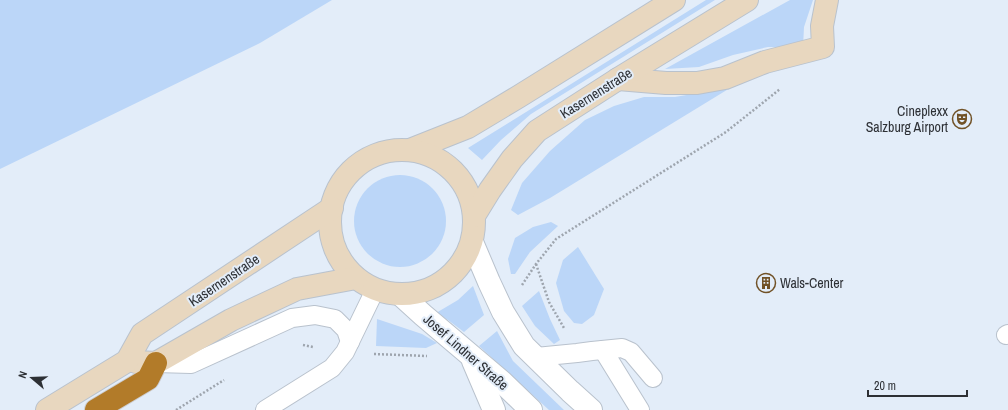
<svg xmlns="http://www.w3.org/2000/svg" width="1008" height="410" viewBox="0 0 1008 410" font-family="'Archivo Narrow',sans-serif">
	<style>
		.grass { fill: #bbd6f8 }
		.lines { fill: none; stroke-linecap: round; stroke-linejoin: round }
		.lane-casing { stroke: #b9c2cd; stroke-width: 20 }
		.street-casing { stroke: #b9c2cd; stroke-width: 24 }
		.secondary-casing { stroke: #b9c2cd; stroke-width: 24 }
		.highway-casing { stroke: #cdcdcf; stroke-width: 24 }
		.path { stroke: #9ea5ae; stroke-width: 2.5; stroke-dasharray: 2 2; stroke-linecap: butt }
		.lane { stroke: #fff; stroke-width: 18 }
		.street { stroke: #fff; stroke-width: 22 }
		.secondary { stroke: #e8d7bf; stroke-width: 22 }
		.highway { stroke: #b27b29; stroke-width: 22 }
		.labels { text-anchor: middle; stroke-width: 4; stroke-linejoin: round; paint-order: stroke }
		.street-label { font-size: 14px; fill: #2d3035; stroke: #e3edf9 }
		.poi-label { font-size: 14px; fill: #2d3035; stroke: #e3edf9; text-anchor: end }
	</style>
	<rect width="100%" height="100%" fill="#e3edf9"/>
	<!-- grass -->
	<g class="grass">
		<path d="M0,0H332L260,43L0,169Z"/>
		<path d="M706,0H715L531,114L501,140L482,160L468,148Z"/>
		<path d="M790,0H813L804,27L803,47H768L733,55L699,67L665,69Z"/>
		<path d="M735,85L550,198L518,215L511,210L522,183L550,151L585,120L614,106L644,97H675L704,92Z"/>
		<circle cx="400" cy="221" r="46"/>
		<path d="M551,222L558,226L530,252L515,274H511L508,259L515,238L533,227Z"/>
		<path d="M578,247L604,289L594,315L582,324L574,323L564,311L556,283L563,260Z"/>
		<path d="M473,286L484,315L464,332L448,320L436,313L458,300Z"/>
		<path d="M539,291L550,319L560,340L554,344L535,326L522,306Z"/>
		<path d="M377,319L422,334L437,343L426,348L376,346Z"/>
		<path d="M497,331L513,361L564,410H549L479,346Z"/>
	</g>
	<g class="lines">
		<!-- lane casing -->
		<g class="lane-casing">
			<g id="lane">
				<path d="M1006,335L1008,334"/>
				<path d="M603,350L640,410"/>
				<path d="M536,357L577,353L592,351L622,348L631,352L653,378"/>
				<path d="M156,363L191,364L292,318L315,315L335,319L346,330L350,342"/>
				<path d="M265,410L332,368L345,352L375,290"/>
			</g>
		</g>
		<!-- street casing -->
		<g class="street-casing">
			<g id="street">
				<path d="M472,242L489,282L503,312L524,346L570,391L591,410"/>
				<path d="M401,295L423,315L502,382L531,410"/>
				<path d="M473,361L494,410"/>
			</g>
		</g>
		<!-- secondary casing -->
		<g class="secondary-casing">
			<g id="secondary">
				<path d="M618,79L666,83H697L725,78L765,62L823,47L822,26L827,0"/>
				<path d="M410,150L468,127L518,97L674,0"/>
				<circle cx="402" cy="222" r="72"/>
				<path d="M474,216L490,190L512,159L537,131L618,79L747,0"/>
				<path d="M136,362L156,363L231,320L297,289L356,278"/>
				<path d="M47,410L127,361L142,334L332,208"/>
			</g>
		</g>
		<!-- highway casing -->
		<g class="highway-casing">
			<path id="highway" d="M96,410L148,379L156,363"/>
		</g>
		<!-- path -->
		<g class="path">
			<path d="M536,264L549,302L564,328"/>
			<path d="M522,285L536,264L556,239L726,132L780,89"/>
			<path d="M303,345L313,347"/>
			<path d="M374,354L427,356"/>
			<path d="M176,410L224,380"/>
		</g>
		<!-- lane -->
		<use href="#lane" class="lane"/>
		<!-- street -->
		<use href="#street" class="street"/>
		<!-- secondary -->
		<use href="#secondary" class="secondary"/>
		<!-- highway -->
		<use href="#highway" class="highway"/>
	</g>
	<!-- icons -->
	<defs>
		<g id="theatre-ring" transform="scale(1)"><circle r="9.5" fill="#e3edf9" stroke="#715227" stroke-width="1.5"/><path d="M-5-5.5Q0-4 5-5.5V0Q5 5 0 6Q-5 5-5 0ZM-3.3-2.5H-1v1.5H-3.3ZM1-2.5H3.3v1.5H1ZM-2.8 1Q0 5.5 2.8 1Z" fill="#715227"/></g>
		<g id="building-ring" transform="scale(1)"><circle r="9.5" fill="#e3edf9" stroke="#715227" stroke-width="1.5"/><path d="M-4-6H4V6H1V3H-1V6H-4ZM-2.5-4.3h1.7v1.8h-1.7ZM.8-4.3h1.7v1.8H.8ZM-2.5-1h1.7V.8h-1.7ZM.8-1h1.7V.8H.8Z" fill="#715227"/></g>
	</defs>
	<g fill-rule="evenodd">
		<use href="#theatre-ring" x="962" y="119"/>
		<use href="#building-ring" x="766" y="283"/>
	</g>
	<g class="labels">
		<!-- street labels -->
		<g class="street-label">
			<text transform="translate(596 93) rotate(-32)" y="5">Kasernenstraße</text>
			<text transform="translate(224 280) rotate(-34)" y="5">Kasernenstraße</text>
			<text transform="translate(466 352) rotate(41)" y="5">Josef Lindner Straße</text>
		</g>
		<!-- poi labels -->
		<g class="poi-label">
			<text x="948" y="116">Cineplexx<tspan x="948" dy="16">Salzburg Airport</tspan></text>
			<text x="780" y="288" text-anchor="start">Wals-Center</text>
		</g>
	</g>
	<!-- north arrow -->
	<g transform="translate(32 378) rotate(289)" stroke="#e3edf9" stroke-width="3" paint-order="stroke">
	<path d="M0-3L7 15L0 10L-7 15Z" fill="#2d3035"/>
	<text y="-6" font-size="11" font-weight="bold" text-anchor="middle" fill="#2d3035">N</text>
	</g>
	<!-- scale -->
	<path d="M868 390v6h99v-6" fill="none" stroke="#2d3035" stroke-width="2"/>
	<text x="874" y="390" font-size="12" fill="#2d3035" stroke="#e3edf9" stroke-width="3" paint-order="stroke">20 m</text>
</svg>
